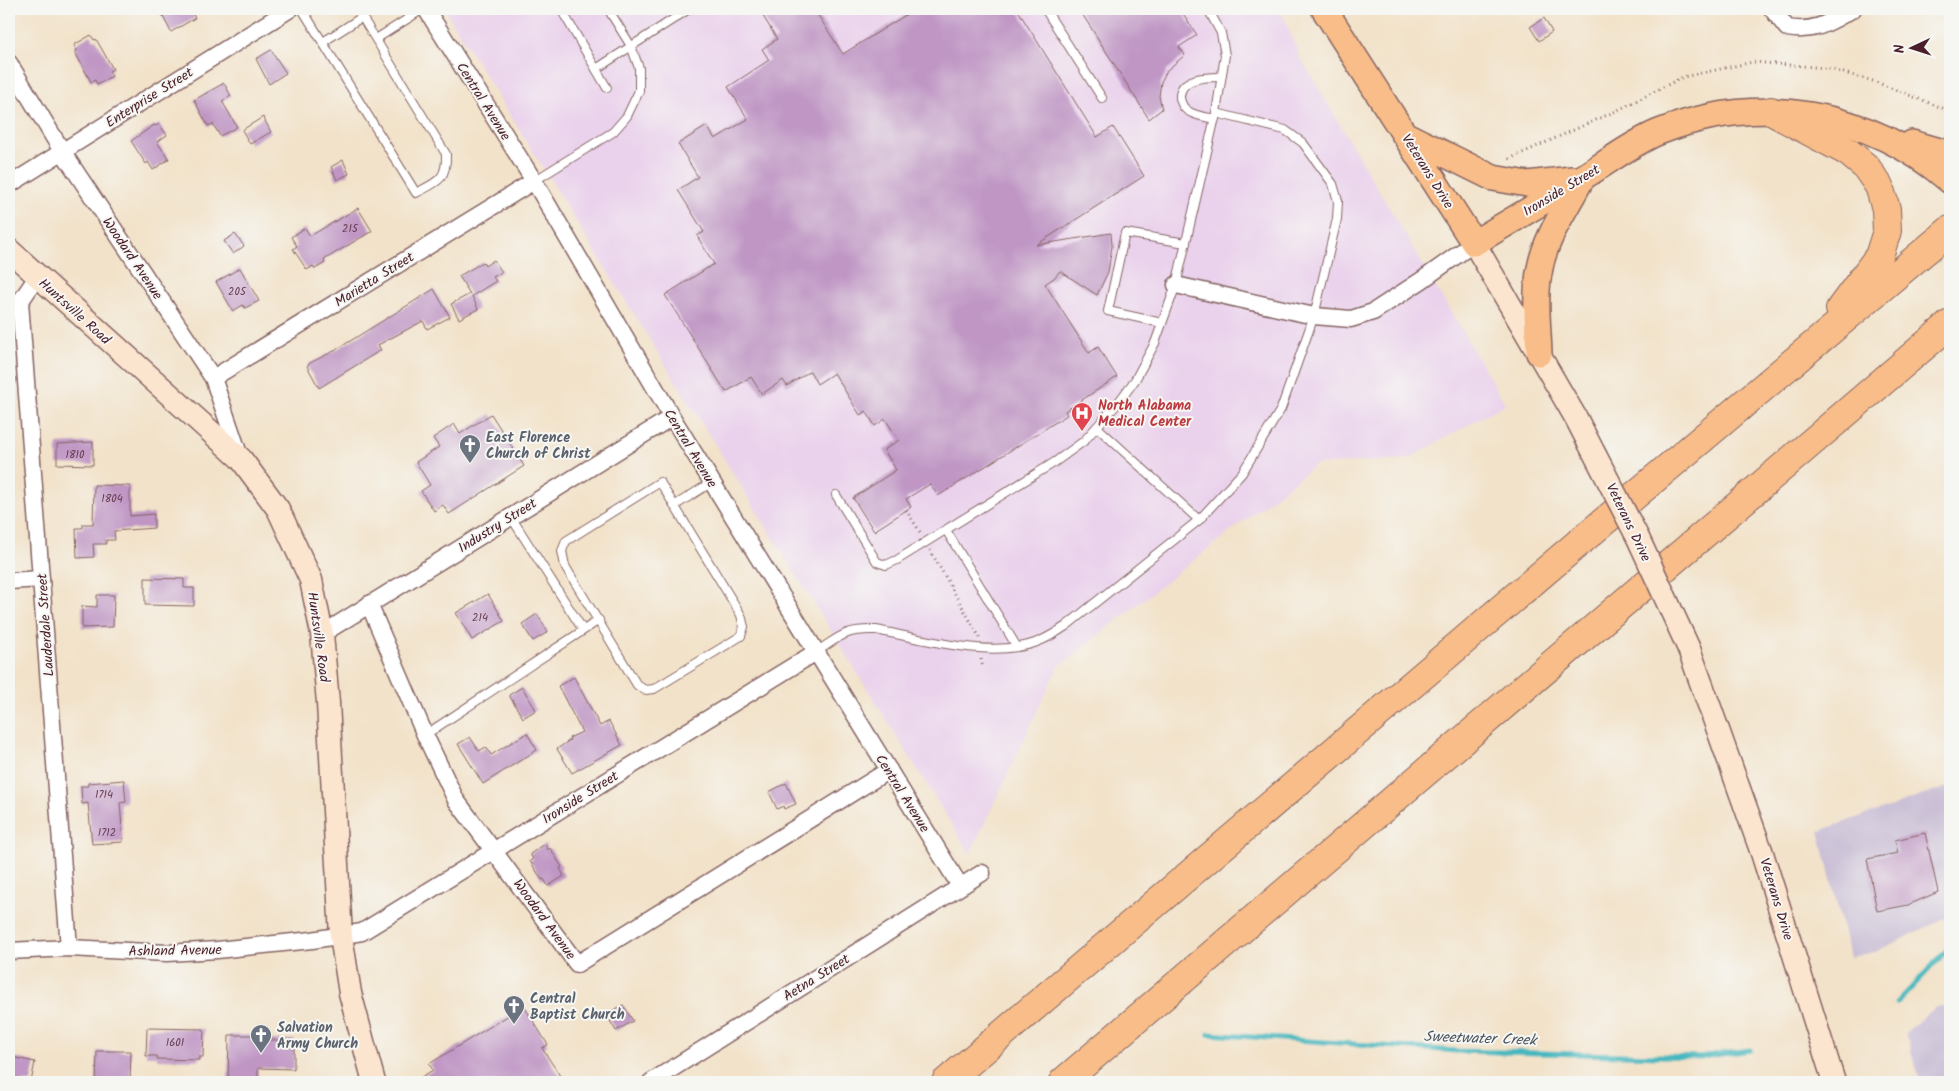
<svg xmlns="http://www.w3.org/2000/svg" width="1959" height="1091" viewBox="0 0 1959 1091" font-family="Kalam,sans-serif">
	<style>
		.built { fill: #ead1ec }
		.industrial { fill: #cabfd6 }
		.lines { fill: none; stroke-linecap: round; stroke-linejoin: round }
		.stream { stroke: #47b7bf; stroke-width: 5 }
		.building { fill: #bf96c4 }
		.lane-casing { stroke: #856362; stroke-width: 10 }
		.street-casing { stroke: #856362; stroke-width: 19 }
		.secondary-casing { stroke: #856362; stroke-width: 25 }
		.primary-casing { stroke: #856362; stroke-width: 28 }
		.highway-casing { stroke: #856362; stroke-width: 30 }
		.path { stroke: #856362; stroke-width: 3; stroke-dasharray: 1 4; stroke-linecap: butt }
		.lane { stroke: #fff; stroke-width: 8 }
		.street { stroke: #fff; stroke-width: 16 }
		.secondary { stroke: #fce5cf; stroke-width: 22 }
		.primary { stroke: #f8bd88; stroke-width: 25 }
		.highway { stroke: #f8bd88; stroke-width: 28 }
		.secondary-bridge-casing { stroke: #856362; stroke-width: 25; stroke-linecap: butt }
		.secondary-bridge { stroke: #fce5cf; stroke-width: 22 }
		.labels { text-anchor: middle; stroke-width: 4; stroke-linejoin: round; paint-order: stroke }
		.number-label { font-size: 11px; fill: #673d51 }
		.street-label { font-size: 14px; fill: #4a1f2b; stroke: #f6f6f2 }
		.health-label { font-size: 14px; font-weight: bold; fill: #be3a42; stroke: #f6f6f2; text-anchor: start }
		.worship-label { font-size: 14px; font-weight: bold; fill: #5b616d; stroke: #f6f6f2; text-anchor: start }
		.water-label { font-size: 15px; font-style: italic; fill: #49545f; stroke: #f6f6f2 }
	</style>
	<rect width="100%" height="100%" fill="#f6f6f2"/>
	<filter id="ink" filterUnits="userSpaceOnUse"><feTurbulence type="fractalNoise" baseFrequency=".02" numOctaves="2"/><feDisplacementMap in="SourceGraphic" scale="10" xChannelSelector="R" yChannelSelector="G"/><feConvolveMatrix kernelMatrix="1 2 1 2 8 2 1 2 1" color-interpolation-filters="sRGB"/></filter>
	<filter id="wash" filterUnits="userSpaceOnUse"><feTurbulence type="fractalNoise" baseFrequency=".0096" numOctaves="4" result="noise"/><feDisplacementMap in="SourceGraphic" scale="20" xChannelSelector="R" yChannelSelector="G"/><feGaussianBlur stdDeviation="1.12" result="paint"/><feColorMatrix in="noise" values="0 0 0 0 0 0 0 0 0 0 0 0 0 0 0 0 0 1.4 0 .05"/><feComposite in="paint" operator="in"/></filter>
	<g filter="url(#wash)">
		<rect width="100%" height="100%" fill="#f2e2c9"/>
		<!-- built -->
		<path class="built" d="M444,9H1280L1300,57L1505,404L1408,459L1315,465L1058,667L970,854Z"/>
		<!-- industrial -->
		<g class="industrial">
			<path d="M1950,786V916L1875,952L1850,957L1819,831Z"/>
			<path d="M1950,1005V1082H1921L1905,1033L1936,1007Z"/>
		</g>
		<g class="lines">
			<!-- stream -->
			<g class="stream">
				<path d="M1897,1003L1950,947"/>
				<path d="M1209,1034L1457,1051L1700,1057L1750,1050"/>
			</g>
		</g>
		<g id="blocks">
			<!-- building -->
			<g class="building">
				<path d="M159,9H190L195,18L171,32Z"/>
				<path d="M775,9H814L843,54L915,9H1017L1097,137L1113,127L1144,176L1036,245L1111,233L1112,246L1108,272L1097,295L1060,271L1054,278L1045,284L1089,353L1098,347L1117,377L1065,411L1067,415L938,496L930,484L906,499L911,507L874,531L853,498L896,470L884,450L899,440L885,419L875,426L866,411L860,415L834,373L817,384L810,371L787,386L783,380L762,394L751,377L726,392L665,295L714,264L697,236L704,232L678,190L698,177L678,144L707,126L715,139L748,119L728,87L769,60L762,49L777,39L763,16Z"/>
				<path d="M1079,9H1180L1197,35L1179,47L1185,55L1167,70L1161,82L1159,96L1162,109L1149,119Z"/>
				<path d="M1544,18L1552,32L1539,41L1530,27Z"/>
				<path d="M91,35L94,40L96,39L113,69L109,71L112,76L97,84L95,80L91,82L75,52L77,51L74,45Z"/>
				<path d="M271,50L286,73L269,84L256,59Z"/>
				<path d="M224,83L231,96L222,101L237,127L220,136L213,124L208,126L194,100Z"/>
				<path d="M263,117L271,132L250,144L242,130Z"/>
				<path d="M159,124L167,135L157,142L169,159L153,170L148,162L146,164L131,141L154,125L156,126Z"/>
				<path d="M343,160L349,174L337,180L331,167Z"/>
				<path d="M358,208L372,231L335,253L324,260L325,263L315,269L313,266L307,270L293,249L297,246L291,237L305,228L310,236Z"/>
				<path d="M235,234L244,246L233,254L224,241Z"/>
				<path d="M494,260L502,272L493,277L496,281L472,296L478,309L459,319L451,304L470,294L459,276L483,262L485,266Z"/>
				<path d="M240,268L259,301L245,308L243,305L233,311L216,282Z"/>
				<path d="M434,289L450,317L427,329L423,321L378,345L381,350L319,388L307,366L310,363L334,351Z"/>
				<path d="M491,414L524,466L449,514L443,505L434,511L421,491L430,485L416,462L439,447L433,438L454,424L460,434Z"/>
				<path d="M93,442V465L57,464V444Z"/>
				<path d="M94,485L130,486V516L154,514V528L114,531L115,540H106V544H93L94,557L77,558L76,528H83V524H93Z"/>
				<path d="M145,578L184,579V588H194V606L145,605Z"/>
				<path d="M488,594L504,621L472,640L456,613Z"/>
				<path d="M97,595H114L113,627L82,628V606L97,607Z"/>
				<path d="M537,614L548,632L533,641L522,624Z"/>
				<path d="M574,677L600,726L609,721L622,745L572,773L557,749L570,740L569,738L582,732L558,686Z"/>
				<path d="M522,687L536,710L523,718L509,695Z"/>
				<path d="M527,733L537,750L483,784L458,744L470,737L479,751L486,747L491,755Z"/>
				<path d="M124,780L126,802L120,803L123,842L92,844L88,803L82,804L81,786H88V783Z"/>
				<path d="M786,783L796,804L784,809L783,806L777,809L769,792Z"/>
				<path d="M1925,833L1938,892L1908,905L1877,911L1867,859L1898,853L1895,840Z"/>
				<path d="M545,844L548,850L550,848L562,867L560,868L564,876L548,886L544,879L542,880L530,861L533,859L530,854Z"/>
				<path d="M623,1005L633,1021L616,1031L606,1014Z"/>
				<path d="M524,1006L548,1045L542,1048L564,1082H413L433,1070L429,1064Z"/>
				<path d="M147,1028L204,1029L203,1057H199V1060L157,1059V1056H146Z"/>
				<path d="M229,1035H259V1040H294V1069L258,1068V1082H228Z"/>
				<path d="M97,1051H131L130,1082H96Z"/>
				<path d="M12,1057L35,1062L31,1082H9Z"/>
			</g>
		</g>
	</g>
	<g filter="url(#ink)">
		<use href="#blocks" fill-opacity="0" stroke="#856362" stroke-width="1"/>
		<g class="lines">
			<!-- lane casing -->
			<g class="lane-casing">
				<g id="lane">
					<path d="M302,9L416,193C437,182 447,180 446,154L362,17L323,42"/>
					<path d="M561,9L607,88"/>
					<path d="M1045,9L1102,98"/>
					<path d="M376,39L423,9"/>
					<path d="M596,69L689,9"/>
					<path d="M1215,119C1206,117 1195,116 1188,111C1183,108 1181,103 1180,98C1179,77 1207,77 1221,77"/>
					<path d="M534,181L613,132L627,116L639,91V68L631,46L608,9"/>
					<path d="M1162,323L1108,311L1125,233L1186,243"/>
					<path d="M1097,427L1199,520"/>
					<path d="M660,482L741,615L744,627L741,636L654,689L645,690L637,685L565,566L562,551L566,541Z"/>
					<path d="M836,495L877,562L886,565L897,560L1055,462L1084,441L1118,403L1135,380L1155,343L1176,285L1216,113L1225,55L1221,33L1208,9"/>
					<path d="M674,506L712,482"/>
					<path d="M511,517L583,630"/>
					<path d="M946,530L1017,647"/>
					<path d="M816,652C841,636 845,629 876,630C917,638 976,654 1017,647C1036,645 1051,636 1066,626L1199,520L1242,473L1281,409L1314,316L1337,219L1338,201L1333,184L1303,143L1285,130L1216,113"/>
					<path d="M425,735L599,620"/>
				</g>
			</g>
			<!-- street casing -->
			<g class="street-casing">
				<g id="street">
					<path d="M426,9L534,181L672,417L960,886"/>
					<path d="M1772,9L1787,28C1815,33 1830,22 1853,9"/>
					<path d="M9,63L62,151L213,378L240,457"/>
					<path d="M9,185L290,9"/>
					<path d="M1176,285L1314,316L1351,319L1373,312L1422,280L1474,243"/>
					<path d="M20,302L69,948"/>
					<path d="M20,302L37,277"/>
					<path d="M213,378L534,181"/>
					<path d="M9,581L41,579"/>
					<path d="M369,604L425,735L456,800L577,964L889,770"/>
					<path d="M322,634L672,417"/>
					<path d="M9,951L69,948L167,953L217,950L312,940L362,932L816,652"/>
					<path d="M651,1082L982,873"/>
				</g>
			</g>
			<!-- secondary casing -->
			<g class="secondary-casing">
				<g id="secondary">
					<path d="M1474,243L1576,418"/>
					<path d="M9,250L241,459L278,509L311,580L322,634L328,703L341,936L350,993L374,1082"/>
					<path d="M1689,649L1762,853L1834,1082"/>
				</g>
			</g>
			<!-- primary casing -->
			<g class="primary-casing">
				<g id="primary">
					<path d="M1324,9L1474,243C1512,220 1550,198 1588,174C1611,160 1634,142 1659,132C1759,92 1869,111 1950,181"/>
					<path d="M1406,135L1493,178L1527,184L1572,179"/>
					<path d="M1912,143L1950,154"/>
					<path d="M1539,353C1538,325 1534,295 1540,268C1546,236 1567,207 1582,178"/>
				</g>
			</g>
			<!-- highway casing -->
			<g class="highway-casing">
				<g id="highway">
					<path d="M1771,111L1848,152L1866,167L1879,186L1886,209L1887,231L1879,256L1840,309"/>
					<path d="M946,1082L1576,545L1950,230"/>
					<path d="M1063,1082L1950,324"/>
				</g>
			</g>
			<!-- path -->
			<g class="path">
				<path d="M1509,159L1616,111L1683,77L1753,62L1826,68L1873,81L1950,111"/>
				<path d="M906,510L920,532"/>
				<path d="M930,550L980,638"/>
				<path d="M981,659L983,668"/>
			</g>
			<!-- lane -->
			<use href="#lane" class="lane"/>
			<!-- street -->
			<use href="#street" class="street"/>
			<!-- secondary -->
			<use href="#secondary" class="secondary"/>
			<!-- primary -->
			<use href="#primary" class="primary"/>
			<!-- highway -->
			<use href="#highway" class="highway"/>
			<!-- secondary-bridge casing -->
			<g class="secondary-bridge-casing">
				<path id="secondary-bridge" d="M1576,418L1638,538L1689,649"/>
			</g>
			<!-- secondary-bridge -->
			<use href="#secondary-bridge" class="secondary-bridge"/>
		</g>
	</g>
	<!-- icons -->
	<defs>
		<g id="hospital-pin" transform="scale(1.125)"><path d="M0 17L-7.5 6A9.5 9.5 0 1 1 7.5 6Z" fill="#e0444e" stroke="#f6f6f2"/><path d="M-5-5h3v3.5h4V-5h3V5h-3V1.5h-4V5h-3Z" fill="#fff"/></g>
		<g id="church-pin" transform="scale(1.125)"><path d="M0 17L-7.5 6A9.5 9.5 0 1 1 7.5 6Z" fill="#6b7280" stroke="#f6f6f2"/><path d="M-1.2-6h2.4v3.5h3.3v2.4h-3.3V6h-2.4V-.1h-3.3v-2.4h3.3Z" fill="#fff"/></g>
	</defs>
	<g fill-rule="evenodd">
		<use href="#hospital-pin" x="1082" y="413"/>
		<use href="#church-pin" x="470" y="445"/>
		<use href="#church-pin" x="514" y="1006"/>
		<use href="#church-pin" x="261" y="1035"/>
	</g>
	<g class="labels">
		<!-- number labels -->
		<g class="number-label">
			<text x="350" y="232">215</text>
			<text x="237" y="295">205</text>
			<text x="75" y="458">1810</text>
			<text x="112" y="502">1804</text>
			<text x="480" y="621">214</text>
			<text x="104" y="798">1714</text>
			<text x="107" y="836">1712</text>
			<text x="175" y="1046">1601</text>
		</g>
		<!-- street labels -->
		<g class="street-label">
			<text transform="translate(149 97) rotate(-32)" y="5">Enterprise Street</text>
			<text transform="translate(484 101) rotate(58)" y="5">Central Avenue</text>
			<text transform="translate(1428 171) rotate(58)" y="5">Veterans Drive</text>
			<text transform="translate(1561 190) rotate(-31)" y="5">Ironside Street</text>
			<text transform="translate(133 258) rotate(56)" y="5">Woodard Avenue</text>
			<text transform="translate(374 279) rotate(-32)" y="5">Marietta Street</text>
			<text transform="translate(75 311) rotate(42)" y="5">Huntsville Road</text>
			<text transform="translate(691 448) rotate(59)" y="5">Central Avenue</text>
			<text transform="translate(1629 522) rotate(64)" y="5">Veterans Drive</text>
			<text transform="translate(497 525) rotate(-32)" y="5">Industry Street</text>
			<text transform="translate(45 625) rotate(-94)" y="5">Lauderdale Street</text>
			<text transform="translate(319 637) rotate(82)" y="5">Huntsville Road</text>
			<text transform="translate(903 793) rotate(58)" y="5">Central Avenue</text>
			<text transform="translate(580 797) rotate(-32)" y="5">Ironside Street</text>
			<text transform="translate(1777 899) rotate(73)" y="5">Veterans Drive</text>
			<text transform="translate(545 919) rotate(54)" y="5">Woodard Avenue</text>
			<text transform="translate(175 950) rotate(-1)" y="5">Ashland Avenue</text>
			<text transform="translate(816 977) rotate(-32)" y="5">Aetna Street</text>
		</g>
		<!-- health labels -->
		<g class="health-label">
			<text x="1098" y="410">North Alabama<tspan x="1098" dy="16">Medical Center</tspan></text>
		</g>
		<!-- worship labels -->
		<g class="worship-label">
			<text x="486" y="442">East Florence<tspan x="486" dy="16">Church of Christ</tspan></text>
			<text x="530" y="1003">Central<tspan x="530" dy="16">Baptist Church</tspan></text>
			<text x="277" y="1032">Salvation<tspan x="277" dy="16">Army Church</tspan></text>
		</g>
		<!-- water labels -->
		<g class="water-label">
			<text transform="translate(1480 1038) rotate(2)" y="5">Sweetwater Creek</text>
		</g>
	</g>
	<!-- margin -->
	<rect width="1959" height="1091" fill="none" stroke="#f6f6f2" stroke-width="30"/>
	<!-- north arrow -->
	<g transform="translate(1912 48) rotate(266)" stroke="#f6f6f2" stroke-width="4" paint-order="stroke">
	<path d="M0-4L9 19L0 12L-9 19Z" fill="#4a1f2b"/>
	<text y="-8" font-size="14" font-weight="bold" text-anchor="middle" fill="#4a1f2b">N</text>
	</g>
</svg>
